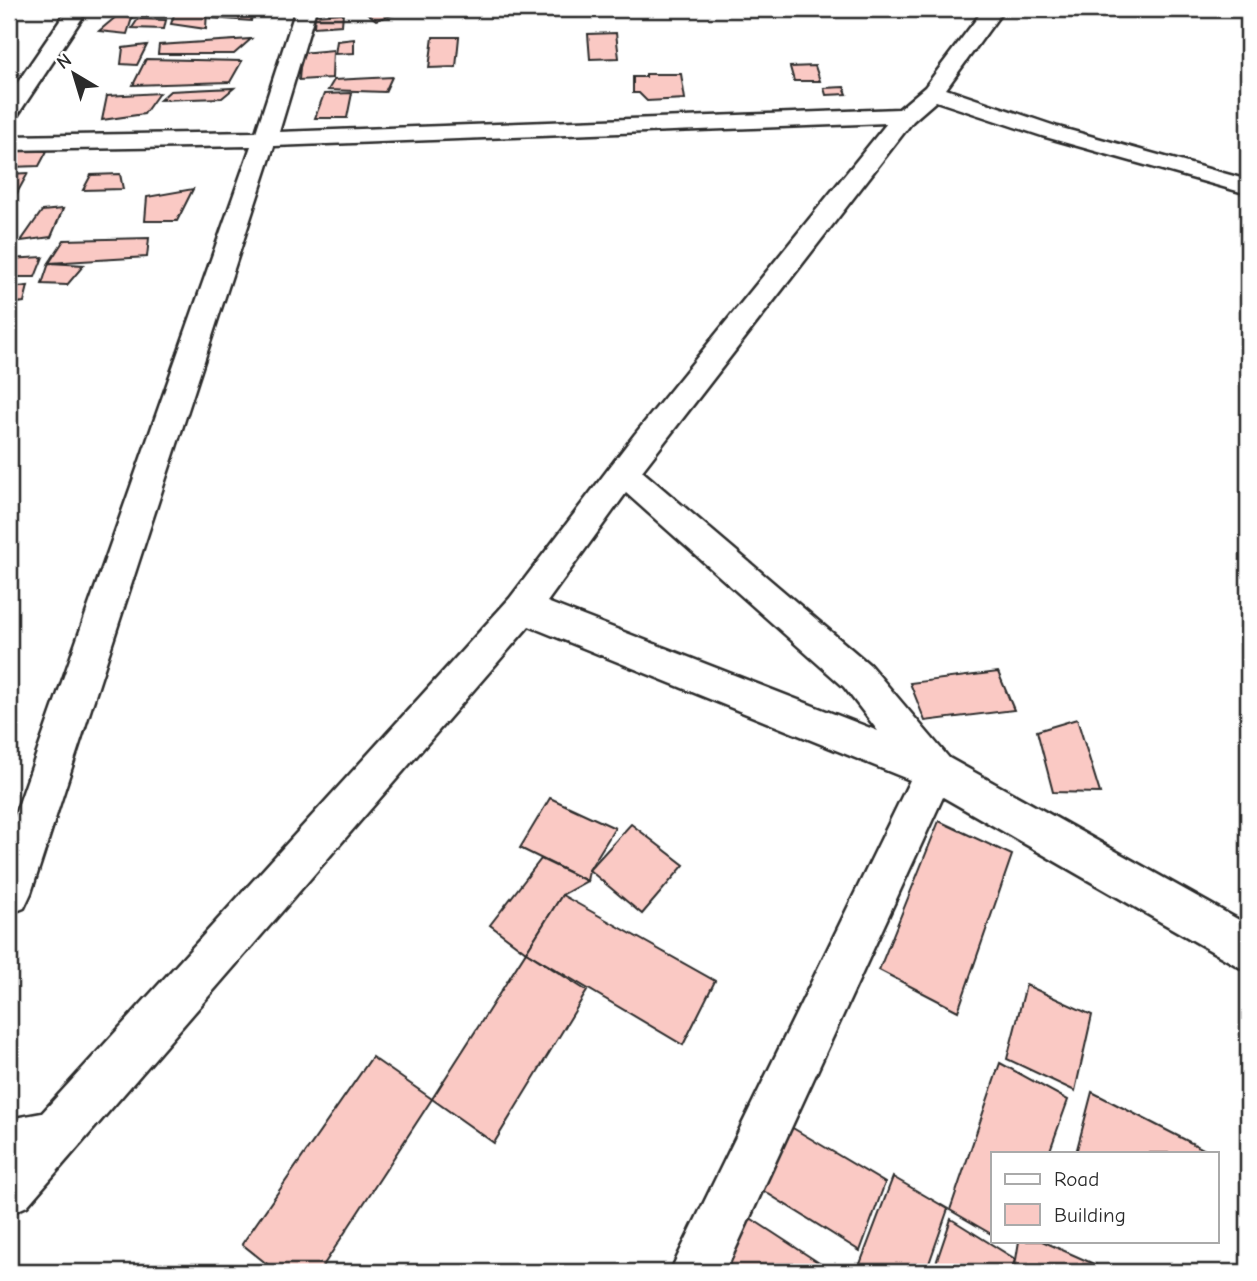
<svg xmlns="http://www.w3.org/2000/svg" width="1257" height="1281" viewBox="0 0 1257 1281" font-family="'Comic Neue',sans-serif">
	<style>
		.building { fill: #fac9c4; stroke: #2b2b2b; stroke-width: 2 }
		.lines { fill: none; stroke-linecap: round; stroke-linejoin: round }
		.minor-casing { stroke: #2b2b2b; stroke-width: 5 }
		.minor { fill: #fff; fill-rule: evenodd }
	</style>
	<rect width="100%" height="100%" fill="#fff"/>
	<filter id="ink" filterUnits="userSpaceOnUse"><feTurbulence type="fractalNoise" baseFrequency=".0143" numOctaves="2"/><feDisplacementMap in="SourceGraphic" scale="14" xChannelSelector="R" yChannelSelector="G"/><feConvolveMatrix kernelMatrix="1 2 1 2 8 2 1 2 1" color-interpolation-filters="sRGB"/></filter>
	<g filter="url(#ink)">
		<!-- building -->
		<g class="building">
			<path d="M176,9H207L206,29L171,24Z"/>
			<path d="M215,9H253L251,21L212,18Z"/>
			<path d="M362,9H412L376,20Z"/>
			<path d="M520,9H547V17L520,18Z"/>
			<path d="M555,9H576L577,17H555Z"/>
			<path d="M343,13L342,25L314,27L315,15Z"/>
			<path d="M118,15L132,18L127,34L99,31Z"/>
			<path d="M138,19L166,20L164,29L132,28Z"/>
			<path d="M616,33L619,58L590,59L588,34Z"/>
			<path d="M433,37H459L456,67L429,68Z"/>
			<path d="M251,39L234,54H158L159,45Z"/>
			<path d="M354,39V53L335,54L337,41Z"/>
			<path d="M147,45L137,65L121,64L123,48Z"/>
			<path d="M333,50L332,78L299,80L301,53Z"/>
			<path d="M146,59L242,61L230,82L133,85Z"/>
			<path d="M815,66L820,81H794L790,67Z"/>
			<path d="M646,74H681L685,99L647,101L639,93H633V77H646Z"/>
			<path d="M392,77L385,92L328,90L334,80Z"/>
			<path d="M844,87L847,94L826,95L824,88Z"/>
			<path d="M234,88L222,98L160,100L170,91Z"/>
			<path d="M159,93L144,114L102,120L107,96Z"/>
			<path d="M352,93L347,118H315L324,94Z"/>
			<path d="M15,151H47L39,166L11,167Z"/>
			<path d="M28,173L11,204L9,205V174Z"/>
			<path d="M120,174L123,189L83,190L91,175Z"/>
			<path d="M193,189L177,221H145L147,197Z"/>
			<path d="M63,209L51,237L21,241L42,211Z"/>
			<path d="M149,238L147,257L49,263L64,240Z"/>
			<path d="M43,257L35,277H9V259Z"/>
			<path d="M49,263L84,265L67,285L42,284Z"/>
			<path d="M28,286L24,302L9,304V288Z"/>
			<path d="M998,672L1014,710L925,721L910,683Z"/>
			<path d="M1077,719L1100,793L1053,792L1037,731Z"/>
			<path d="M550,798L615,828L589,870L587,881L520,848Z"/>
			<path d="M939,821L1012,855L958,1011L879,970Z"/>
			<path d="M631,824L684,865L642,914L589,870Z"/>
			<path d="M541,859L587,881L562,895L526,952L490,925Z"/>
			<path d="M562,895L715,981L683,1045L526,952Z"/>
			<path d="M526,952L587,991L494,1143L432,1099Z"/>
			<path d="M1026,985L1092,1015L1075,1091L1007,1059Z"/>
			<path d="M372,1057L432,1099L319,1272H277L242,1244Z"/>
			<path d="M1000,1063L1068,1100L1049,1153H993V1235L950,1210Z"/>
			<path d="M1092,1092L1211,1153H1076Z"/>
			<path d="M786,1124L885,1183L860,1251L759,1188Z"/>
			<path d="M893,1177L948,1209L926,1272H857Z"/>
			<path d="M732,1206L833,1272H710L704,1268Z"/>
			<path d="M951,1219L1015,1259L1011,1272H933Z"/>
			<path d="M1019,1241H1042L1112,1272H1014Z"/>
		</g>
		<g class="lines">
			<!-- minor casing -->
			<g class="minor-casing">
				<g id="minor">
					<path d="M68,9H88L17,116L9,118V95Z"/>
					<path d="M296,9H316L279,132L899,109L925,87L984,9H1004L946,89L1058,127L1248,180V194L1042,136L936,101L913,121L642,471L870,665L949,758L1248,925V972L943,797L725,1272H670L910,780L529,626L27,1206L9,1214V1119L42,1113L510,598L635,434L887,123L274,146L31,893L24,908L9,914V832L251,146L9,150V136L256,132ZM626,493L844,687L878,731L547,602Z"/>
				</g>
			</g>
			<!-- minor -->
			<use href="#minor" class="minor"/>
		</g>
	</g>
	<!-- margin -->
	<rect width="1257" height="1281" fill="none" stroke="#fff" stroke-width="35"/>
	<rect x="18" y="18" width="1222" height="1246" fill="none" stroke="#2b2b2b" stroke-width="2.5" filter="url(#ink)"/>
	<!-- legend -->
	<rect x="991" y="1152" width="228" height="91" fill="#ffffff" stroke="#aaaaaa" stroke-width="2"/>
	<rect x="1005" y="1174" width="35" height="10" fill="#ffffff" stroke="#aaaaaa" stroke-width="2"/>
	<text x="1054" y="1186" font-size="21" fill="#2b2b2b">Road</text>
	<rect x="1005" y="1204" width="35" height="21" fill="#fac9c4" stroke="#aaaaaa" stroke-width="2"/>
	<text x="1054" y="1222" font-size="21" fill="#2b2b2b">Building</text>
	<!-- north arrow -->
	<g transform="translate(74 74) rotate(322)" stroke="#ffffff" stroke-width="5" paint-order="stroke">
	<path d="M0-5L12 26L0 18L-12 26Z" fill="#2b2b2b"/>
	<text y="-10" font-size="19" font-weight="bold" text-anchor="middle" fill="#2b2b2b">N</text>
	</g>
</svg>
